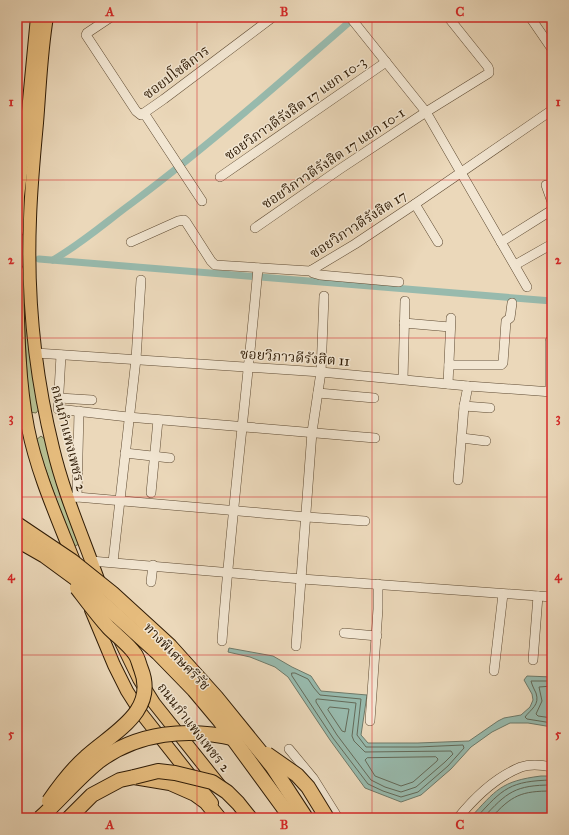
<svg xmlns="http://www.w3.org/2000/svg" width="569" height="835" viewBox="0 0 569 835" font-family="'IM FELL Great Primer','Noto Serif Thai',serif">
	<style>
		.green { fill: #b6bf91; stroke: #726d4b }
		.water { fill: #98baad; stroke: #6e7a6a }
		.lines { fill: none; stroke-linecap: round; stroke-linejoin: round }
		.shore { stroke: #646a59; stroke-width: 1 }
		.canal { stroke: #98baad; stroke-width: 7 }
		.minor-casing { stroke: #5e4a32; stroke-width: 10 }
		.major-casing { stroke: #2f1b05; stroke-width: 14 }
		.highway-casing { stroke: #2f1b05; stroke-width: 16 }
		.minor { stroke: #f2e6d2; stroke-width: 9 }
		.major { stroke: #e6bc7d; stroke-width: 12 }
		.highway { stroke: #e6bc7d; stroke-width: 14 }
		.highway-bridge-casing { stroke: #2f1b05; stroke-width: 16; stroke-linecap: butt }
		.highway-bridge { stroke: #e6bc7d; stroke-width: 14 }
		.grid { fill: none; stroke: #d62828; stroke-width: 1; stroke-opacity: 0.55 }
		.labels { text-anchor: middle; stroke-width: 3; stroke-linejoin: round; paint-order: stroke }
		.street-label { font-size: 14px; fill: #2f1b05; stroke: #f2e6d2 }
		.neatline { fill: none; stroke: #d62828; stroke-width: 1.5 }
		.grid-label { font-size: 13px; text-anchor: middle; font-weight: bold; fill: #d62828 }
	</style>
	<rect width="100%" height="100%" fill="#ebd8ba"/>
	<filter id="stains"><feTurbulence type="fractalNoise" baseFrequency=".005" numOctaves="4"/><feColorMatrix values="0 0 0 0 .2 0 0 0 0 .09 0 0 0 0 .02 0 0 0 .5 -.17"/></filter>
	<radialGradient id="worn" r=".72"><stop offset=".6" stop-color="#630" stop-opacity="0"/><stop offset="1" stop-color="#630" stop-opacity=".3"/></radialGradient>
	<!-- green -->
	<g class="green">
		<path d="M36,53L25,213L40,408L36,413L30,412L28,396L21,252Z"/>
		<path d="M41,436L46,440L79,544L73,547L39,451L36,440Z"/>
	</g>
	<!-- water -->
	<g class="water">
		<path d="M229,648L273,656L292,667L311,676L321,691L367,695L361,735L368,743H418L469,741L498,721L504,718L521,715L530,707L533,700L532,694L524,680L527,676L552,677V727L528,723H510L492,732L471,747L451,769L421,795L401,802L365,788L330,740L288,677L275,667L250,657L228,652Z"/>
		<path d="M541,776H552V818H470C496,790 501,781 541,776Z"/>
	</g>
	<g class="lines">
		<!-- shore -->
		<g class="shore">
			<path d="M292,673H295L308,679L314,688L320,695L361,699L357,735L366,747H418L463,745L464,748L448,766L418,792L401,797L383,791L368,784L333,738L292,676Z"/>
			<path d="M552,681H531C532,685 534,689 536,693C540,705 531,709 525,717L527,719L552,723"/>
			<path d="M552,686L539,687L542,701L536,714L538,716L552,718"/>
			<path d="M318,699L356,703L352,736L354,741L365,752L451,751L453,754L445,762L416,787L401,792L385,787L371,780L337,735L316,702V700Z"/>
			<path d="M330,707L349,709L345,732L342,731L328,710Z"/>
			<path d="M436,757L438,759L437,761L413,782L401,786L375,776L365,760L367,758Z"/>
			<path d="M476,818C503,788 510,781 552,780"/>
			<path d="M483,818C507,792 515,785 552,785"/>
			<path d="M491,818C512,795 521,791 552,791"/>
		</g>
		<!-- canal -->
		<g class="canal">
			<path d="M39,259L552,301"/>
			<path d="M53,260C81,244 106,222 132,203C209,145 282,81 355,17"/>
		</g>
		<!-- minor casing -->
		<g class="minor-casing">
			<g id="minor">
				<path d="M111,17L87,33L86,35L136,111L141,115L164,99L273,17"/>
				<path d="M350,17L426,112L527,287"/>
				<path d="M530,17L552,49"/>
				<path d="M144,113L202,201"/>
				<path d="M220,177L386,62"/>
				<path d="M546,185L552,202"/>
				<path d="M415,204L438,242"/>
				<path d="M255,228L340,169L426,112L489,73V70L488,67L448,17"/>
				<path d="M131,242L178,221L184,220L186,222L211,261L215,265L310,271L355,244L415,204L552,110"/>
				<path d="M501,242L552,210"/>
				<path d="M515,265L552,244"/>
				<path d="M312,270L313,273L320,275L399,282"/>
				<path d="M404,323L450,327"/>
				<path d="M36,353L321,372L468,386L552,392"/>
				<path d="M61,355L58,409L128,417L375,438"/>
				<path d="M449,365H501L503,363L506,321L510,318L512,303"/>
				<path d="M403,379L405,301"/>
				<path d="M448,384L451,318"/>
				<path d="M550,391V341L552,340"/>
				<path d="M318,393L374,398"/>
				<path d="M59,398L92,400"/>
				<path d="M464,406L490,408"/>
				<path d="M462,438L486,441"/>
				<path d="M125,453L170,458"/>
				<path d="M458,480L464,406L468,386"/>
				<path d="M151,493L158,420"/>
				<path d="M77,497L79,411"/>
				<path d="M67,498L77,497L307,517L365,521"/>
				<path d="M91,561L302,579L552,597"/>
				<path d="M113,562L136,359L141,280"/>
				<path d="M151,582L153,565"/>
				<path d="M344,633L377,636"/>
				<path d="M222,641C231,516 247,392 258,268"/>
				<path d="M296,646L312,432L321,372L324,296"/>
				<path d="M533,660L538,596"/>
				<path d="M494,671L503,594"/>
				<path d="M370,721L378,609V584"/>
				<path d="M289,749L313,778L338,818"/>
				<path d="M458,818C475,797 496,777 521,767C530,764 542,765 552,767"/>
			</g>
		</g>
		<!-- major casing -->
		<g class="major-casing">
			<g id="major">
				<path d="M47,17C41,52 40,87 37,123C34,155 31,187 30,219C27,294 35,375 53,448C64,495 84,539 100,585"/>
				<path d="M17,231L18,196L25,143L37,17"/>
				<path d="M17,270C18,322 18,377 28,428C37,474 59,522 76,566"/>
				<path d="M91,610L114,665L127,691L141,713L212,803"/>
				<path d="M120,640L139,679L154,703L221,787"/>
			</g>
		</g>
		<!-- highway casing -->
		<g class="highway-casing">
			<path id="highway" d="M69,818L92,795L120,780L134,777L170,783L195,794L206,802L219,818"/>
		</g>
		<!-- minor -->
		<use href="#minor" class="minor"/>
		<!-- major -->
		<use href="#major" class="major"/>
		<!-- highway -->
		<use href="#highway" class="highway"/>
		<!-- highway-bridge casing -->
		<g class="highway-bridge-casing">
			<g id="highway-bridge">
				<path d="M17,524L72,561L112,593L170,646L216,697L272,766L306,818"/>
				<path d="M17,540L45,556L75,578L158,653L194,690L220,721L291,818"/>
				<path d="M267,754L297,775L308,787L327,818"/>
				<path d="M134,777L158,771L175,773L212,782L227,792L238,803L250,818"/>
				<path d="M49,801C60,785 71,770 86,757C112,733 158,712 141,669C139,664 138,658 135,654C128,644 118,637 109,628C98,616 87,601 77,588"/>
				<path d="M40,818C60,800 77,779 98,762C137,732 189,727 236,739"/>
			</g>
		</g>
		<!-- highway-bridge -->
		<use href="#highway-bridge" class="highway-bridge"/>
	</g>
	<!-- grid -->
	<path class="grid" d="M197,17V818M372,17V818M17,180H552M17,338H552M17,497H552M17,655H552"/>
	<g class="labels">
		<!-- street labels -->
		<g class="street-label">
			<text transform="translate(176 72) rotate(-37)" y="5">ซอยปโชติการ</text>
			<text transform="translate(295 108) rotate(-35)" y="5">ซอยวิภาวดีรังสิต 17 แยก 10-3</text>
			<text transform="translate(333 158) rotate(-34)" y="5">ซอยวิภาวดีรังสิต 17 แยก 10-1</text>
			<text transform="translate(358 224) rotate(-33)" y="5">ซอยวิภาวดีรังสิต 17</text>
			<text transform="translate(295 357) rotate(4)" y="5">ซอยวิภาวดีรังสิต 11</text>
			<text transform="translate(69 438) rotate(76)" y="5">ถนนกำแพงเพชร 2</text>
			<text transform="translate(177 656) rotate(46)" y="5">ทางพิเศษศรีรัช</text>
			<text transform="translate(194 727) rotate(52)" y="5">ถนนกำแพงเพชร 2</text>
		</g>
	</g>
	<!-- margin -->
	<rect width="569" height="835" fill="none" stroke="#ebd8ba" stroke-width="44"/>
	<rect x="22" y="22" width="525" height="791" class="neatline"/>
	<g class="grid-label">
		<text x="110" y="16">A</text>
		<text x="284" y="16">B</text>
		<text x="460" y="16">C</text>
		<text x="11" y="106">1</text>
		<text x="558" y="106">1</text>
		<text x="11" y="264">2</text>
		<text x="558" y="264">2</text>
		<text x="11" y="422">3</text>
		<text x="558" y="422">3</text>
		<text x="11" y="580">4</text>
		<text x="558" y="580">4</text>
		<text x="11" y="738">5</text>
		<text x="558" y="738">5</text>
		<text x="110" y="829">A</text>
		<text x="284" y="829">B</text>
		<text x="460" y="829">C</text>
	</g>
	<rect width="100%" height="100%" filter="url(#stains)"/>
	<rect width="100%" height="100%" fill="url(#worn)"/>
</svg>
